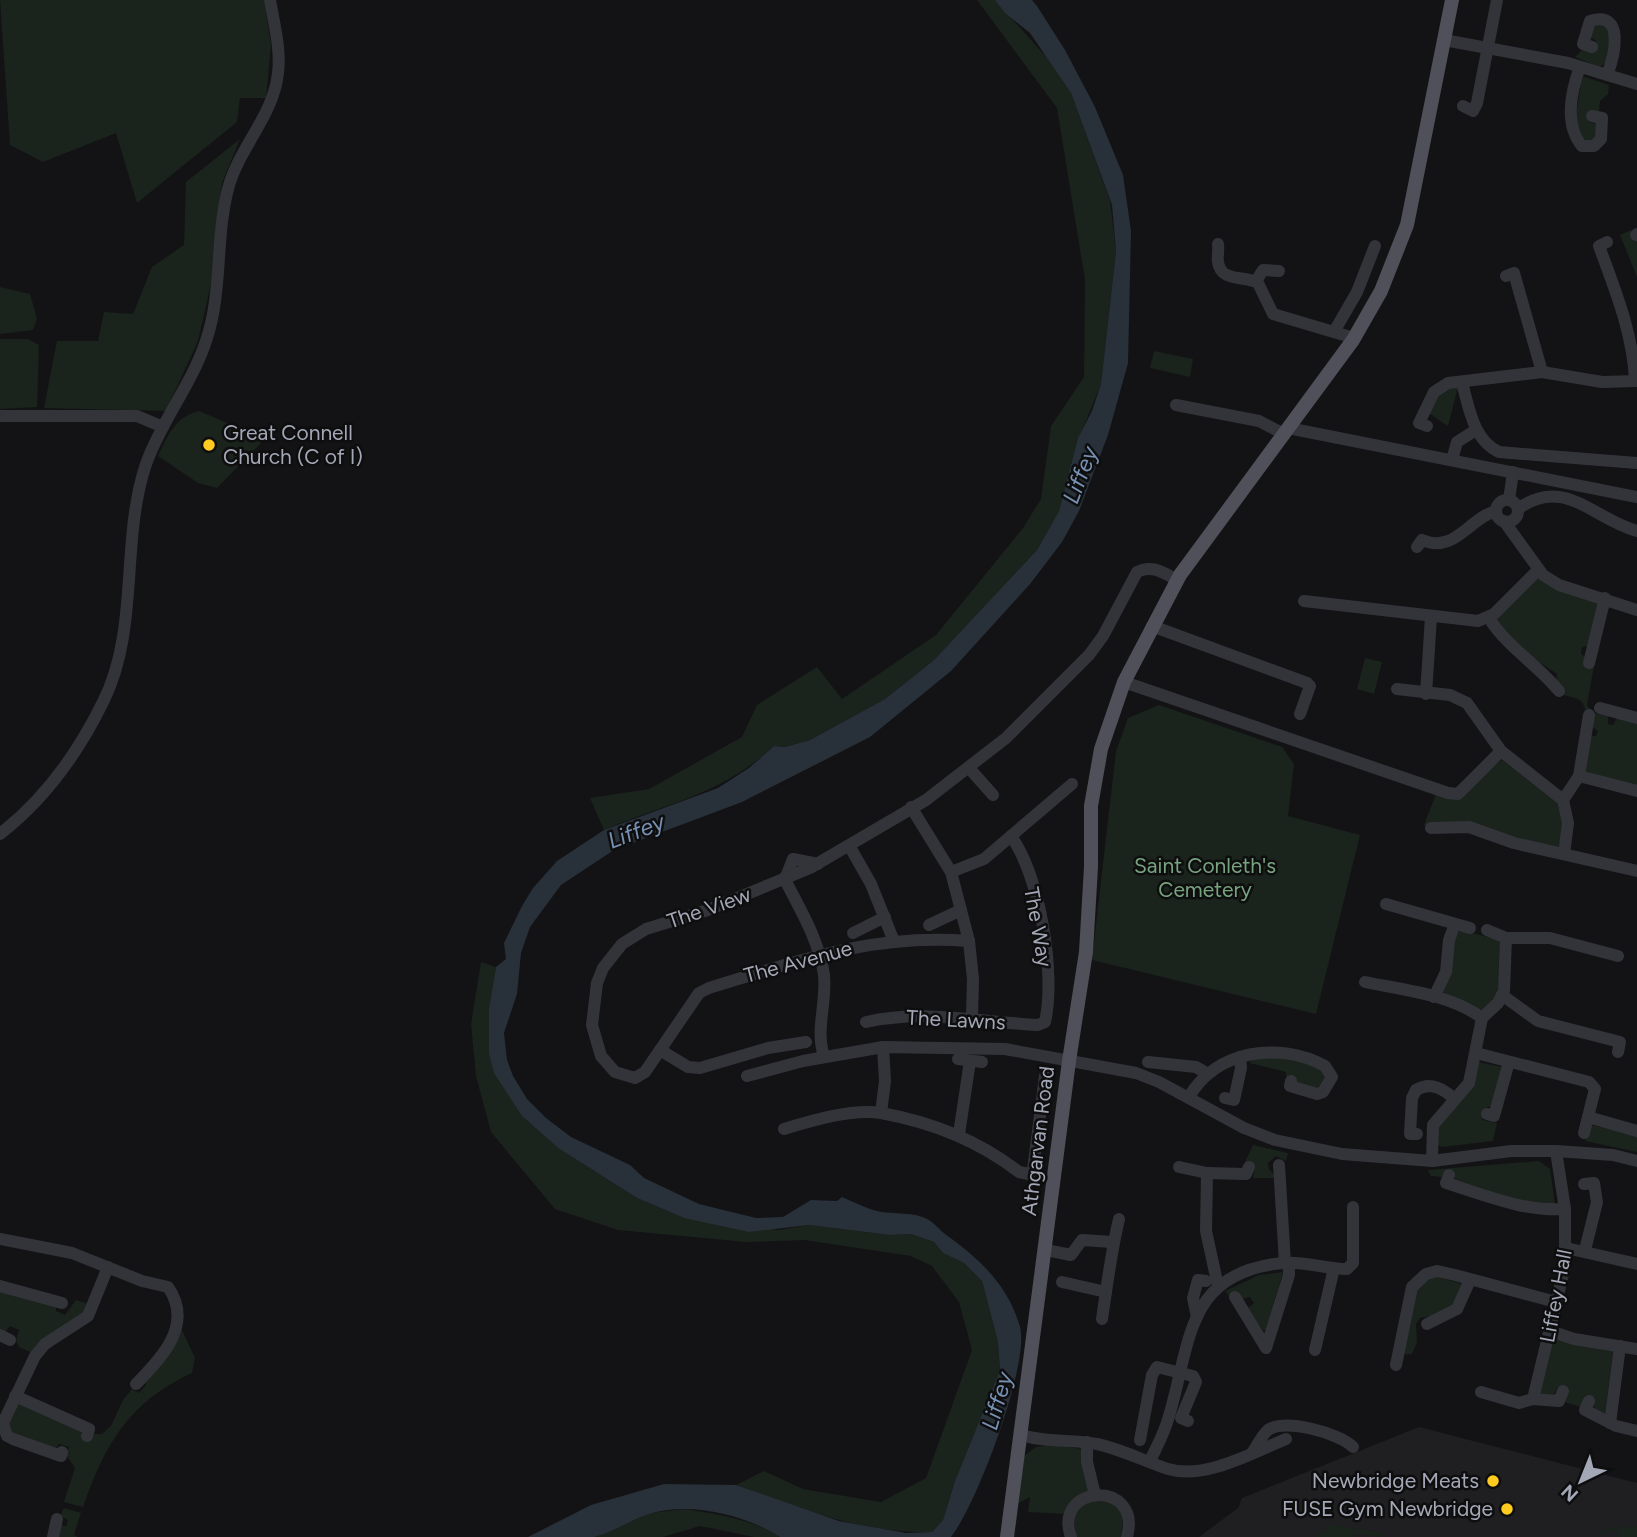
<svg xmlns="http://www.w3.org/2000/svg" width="1637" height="1537" viewBox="0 0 1637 1537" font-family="Figtree,sans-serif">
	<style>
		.built { fill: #1f1f22 }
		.green { fill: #1a231c }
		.water { fill: #283039 }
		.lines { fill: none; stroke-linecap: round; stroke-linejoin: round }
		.minor { stroke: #33343a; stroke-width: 12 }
		.major { stroke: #4f5059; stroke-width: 14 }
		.poi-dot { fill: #ffcb20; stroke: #0e0e0f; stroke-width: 2.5 }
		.labels { text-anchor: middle; stroke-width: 5; stroke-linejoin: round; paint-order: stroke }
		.poi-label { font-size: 21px; fill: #a3a7b6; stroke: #0e0e0f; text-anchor: end }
		.park-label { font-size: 21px; fill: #78a37f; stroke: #0e0e0f }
		.street-label { font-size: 21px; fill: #a3a7b6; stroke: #0e0e0f }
		.water-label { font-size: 23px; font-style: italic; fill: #7791b4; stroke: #0e0e0f }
	</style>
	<rect width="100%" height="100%" fill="#131315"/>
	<!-- built -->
	<path class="built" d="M1419,1427L1637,1483V1537H1199L1238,1508L1242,1498Z"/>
	<!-- green -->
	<g class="green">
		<path d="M0,0H264L271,45L266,98H240L237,122L137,203L116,133L43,162L10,145Z"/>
		<path d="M977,0H995L1049,60L1071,93L1110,201L1116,251L1101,384L1077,443L1059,511L1037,550L934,660L885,699L810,740L785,747L774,746C719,796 669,802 604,830L590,798L649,789L742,737L757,705L817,667L842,699L936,635L1023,528L1041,499L1051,426L1084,377L1085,280L1057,108Z"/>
		<path d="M1602,21L1612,32L1606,63L1599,67L1575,57L1584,48L1594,50L1596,40L1590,38L1589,27Z"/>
		<path d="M1582,76L1609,85L1608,94L1600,101L1599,112H1591L1589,122L1596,124L1597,138L1585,143L1575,124Z"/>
		<path d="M240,139L222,183L212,280L198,341L166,411L44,408L57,341H98L104,312L133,314L152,267L184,245L186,182Z"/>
		<path d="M1631,230L1637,239V277L1620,235Z"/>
		<path d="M0,287L30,294L37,319L33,330L0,334Z"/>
		<path d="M0,339H28L39,345L37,407L0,409Z"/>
		<path d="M1154,351L1193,359L1190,377L1150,368Z"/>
		<path d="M1458,387L1448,426L1427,412L1442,388Z"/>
		<path d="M199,411L265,439L217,488L198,483L158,456C168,435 175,417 199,411Z"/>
		<path d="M1538,577L1599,603L1588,646L1582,647L1581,653L1594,666L1587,705L1593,713L1608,716V724L1613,725L1617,718L1637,722V787L1585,772L1589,736H1596L1598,731L1592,727C1580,697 1588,701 1555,693L1557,674L1516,647L1496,617Z"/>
		<path d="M1365,658L1382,662L1374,694L1357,689Z"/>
		<path d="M1159,705L1282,747L1294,764L1288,816L1360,835L1316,1014L1092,960L1116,751L1128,718Z"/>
		<path d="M1502,760L1557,802L1564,827L1558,848L1424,825L1436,794L1445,797Z"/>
		<path d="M1460,930L1496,939L1503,946L1497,997L1481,1012L1441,991L1452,943Z"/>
		<path d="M481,962L496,967L489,1008V1054L522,1116L558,1148L637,1198L684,1218L779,1230L809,1225L890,1235L911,1234L934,1242L943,1253L964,1263L982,1281L998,1342L1000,1370L955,1481L943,1520L932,1532C863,1534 800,1508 736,1485L764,1471L803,1489L881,1502L926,1478L972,1350L959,1302L932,1266L911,1256L804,1240L746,1242L618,1230L555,1209L491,1132L476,1076L471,1024Z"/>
		<path d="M1279,1056L1318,1066L1327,1075L1322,1088L1297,1085L1295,1078L1286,1076V1072L1249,1063L1253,1059Z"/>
		<path d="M1478,1062L1503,1067L1492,1106L1485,1108L1482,1120L1497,1123L1493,1141L1442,1147L1438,1145L1437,1130Z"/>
		<path d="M1591,1125L1637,1134V1152L1585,1141Z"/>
		<path d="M1253,1145L1288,1153L1286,1161L1276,1156L1268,1163L1269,1169L1277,1178H1253L1255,1166L1245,1162Z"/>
		<path d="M1539,1161L1550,1169L1555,1205L1536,1206L1454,1181L1455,1176L1444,1173L1442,1177L1431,1176L1428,1170Z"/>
		<path d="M1283,1272L1266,1329L1263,1331L1248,1308L1254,1303L1250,1297L1242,1299L1236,1292L1229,1296L1225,1291L1259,1275Z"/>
		<path d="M1434,1276L1462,1284L1454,1306L1431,1316L1420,1318L1416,1324L1417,1342L1412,1354L1399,1355L1417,1287Z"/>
		<path d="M0,1291L56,1307V1311L65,1315L76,1300L89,1304L84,1314L32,1353L19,1347L16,1340L19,1330L10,1326L5,1332L0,1330Z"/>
		<path d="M182,1330L195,1358L192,1373C129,1402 105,1444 83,1507L64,1502L75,1468L66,1455L69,1447L59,1444L56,1448L14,1438L6,1420L16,1403L81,1431V1438L90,1441L93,1434H102L111,1426L123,1400L132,1389L139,1393L146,1385L145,1381Z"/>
		<path d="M1555,1339L1613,1351L1605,1414L1594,1410V1403L1581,1407L1564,1402L1568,1392L1558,1387L1553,1395L1539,1393L1551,1341Z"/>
		<path d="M1056,1444L1081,1449L1088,1491L1066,1514L1028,1512L1030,1497L1017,1504L1024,1456L1036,1447Z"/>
		<path d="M1088,1500L1114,1503L1123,1517L1121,1537H1076L1074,1516Z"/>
		<path d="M64,1508L81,1513L74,1535L78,1537H56L60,1525L66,1526L68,1520L60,1516Z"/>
		<path d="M684,1509C718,1514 751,1519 780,1537H754L700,1526L663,1537H593L651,1513Z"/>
		<path d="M1331,1525H1336L1382,1533L1381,1537L1355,1533L1354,1537H1316Z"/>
		<path d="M1637,1526V1537H1618V1529L1591,1537L1611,1528Z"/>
	</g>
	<!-- water -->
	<path class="water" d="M995,0H1032L1037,6L1065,50L1095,107L1123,175L1131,231L1128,363L1108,435L1079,511L1062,542L1030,584L951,671L870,737L742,802L614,850L561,885L530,927L521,953L517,994L504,1033L507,1060L513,1076L527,1099L546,1118L571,1137L630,1165L644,1178L699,1204L756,1218L783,1217L811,1200L837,1201L842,1197C854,1202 865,1208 877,1211C894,1215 914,1211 929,1220C935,1224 940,1230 945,1234C980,1259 1008,1285 1020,1327C1030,1364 976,1506 951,1537H780C745,1515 690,1501 649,1514C631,1520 613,1532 594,1537C574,1537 548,1537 528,1537L591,1505L664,1484L736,1485L839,1521L906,1533L932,1532L943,1520L955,1481L1000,1370L998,1342L982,1281L964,1263L943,1253L934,1242L911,1234L890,1235L809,1225L749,1232L684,1218L637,1198L558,1148L522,1116L494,1073L489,1054V1008L496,967L506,959L504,943L522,906L533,888L557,861L604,830L718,788L749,768L774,746L785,747L810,740L885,699L934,660L1037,550L1059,511L1078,438L1092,411L1101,384L1116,251L1112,205L1071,93L1030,33L1005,13Z"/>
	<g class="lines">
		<!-- minor -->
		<g class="minor">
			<path d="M1444,40L1568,63L1637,84"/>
			<path d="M1592,47L1583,44L1590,21C1625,10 1615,55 1607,75"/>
			<path d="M1580,67C1571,91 1564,125 1582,146H1594L1601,139L1602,118L1592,116"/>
			<path d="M1463,106L1473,111L1477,103L1497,0"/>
			<path d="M1636,235L1637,234"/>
			<path d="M1607,242L1599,246C1615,290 1633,333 1635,381"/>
			<path d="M1218,244C1219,250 1217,256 1218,262C1221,283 1245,275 1258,283L1273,314L1354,338"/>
			<path d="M1506,276L1514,273L1542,372"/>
			<path d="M1256,281L1263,270L1279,271"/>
			<path d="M1335,330L1357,292L1375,246"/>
			<path d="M1462,383C1469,407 1473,440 1499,452L1637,463"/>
			<path d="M1176,405L1259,421L1284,434"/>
			<path d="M0,416H137L163,427"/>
			<path d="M1427,426L1419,423L1434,392L1448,383L1542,372L1602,382L1637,381"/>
			<path d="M1288,428L1637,497"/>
			<path d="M1452,460L1457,442L1476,430"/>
			<path d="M1509,500L1513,472"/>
			<circle cx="1507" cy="511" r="11"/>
			<path d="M1518,509C1564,475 1593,519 1637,531"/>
			<path d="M1504,521L1543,575L1559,585L1637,610"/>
			<path d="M1417,547L1422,540C1455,554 1469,518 1496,511"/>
			<path d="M1304,601L1478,621L1494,614L1538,570"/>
			<path d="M1489,618C1507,647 1537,664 1559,691"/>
			<path d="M1152,626L1307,683L1310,686L1300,714"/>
			<path d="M1589,663L1605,598"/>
			<path d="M1124,682L1448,793L1458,794L1501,751"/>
			<path d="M1397,689L1450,695L1467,703L1501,751L1563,800L1568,823L1564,854"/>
			<path d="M1426,694L1431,617"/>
			<path d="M1600,708L1637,718"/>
			<path d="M969,768L993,795"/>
			<path d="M1579,776L1637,791"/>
			<path d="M1563,800L1579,776L1589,715"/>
			<path d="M911,807L951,872L969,941L973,979L972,1017"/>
			<path d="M1431,828L1469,827L1514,843L1637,871"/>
			<path d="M0,834C45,799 78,753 103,702C140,628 120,542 146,464C161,421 191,386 206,341C223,291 215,239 228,189C238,149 274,115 278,73C281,49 274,24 270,0"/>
			<path d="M850,847L871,884L893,939"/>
			<path d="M951,872L984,859L1072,784"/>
			<path d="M786,877L793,859L818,864"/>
			<path d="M784,878C800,909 819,940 824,975C827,1002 815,1030 824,1056"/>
			<path d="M1386,904L1470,928"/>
			<path d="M929,925L961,910"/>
			<path d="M853,933L885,917"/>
			<path d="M1506,938H1550L1618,956"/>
			<path d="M969,941C874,933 798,961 709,988L699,993L645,1072L635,1078L615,1072L601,1056L592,1025L597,983L603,968L622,944L646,929L708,910L810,868L926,800L1006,738L1089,655L1103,636L1137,572C1152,564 1164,573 1177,580"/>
			<path d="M1365,982C1403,990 1450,994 1482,1018"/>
			<path d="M1502,995L1538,1021L1620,1042L1618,1052"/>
			<path d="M1434,997L1446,972L1449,940L1455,924"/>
			<path d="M866,1022C925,1009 980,1022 1038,1025L1045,1022C1056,973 1040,877 1011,836"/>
			<path d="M660,1050L688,1067L700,1068L768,1048L806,1042"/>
			<path d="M1476,1053L1589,1082L1595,1089L1584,1133"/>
			<path d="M958,1059L982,1062"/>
			<path d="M1148,1062L1196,1067L1206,1073"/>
			<path d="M747,1076L803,1061L883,1047L1005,1049L1136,1073L1159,1082L1244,1128L1275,1140L1342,1154L1432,1161L1511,1151H1556L1613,1155L1637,1161"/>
			<path d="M1189,1097C1216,1050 1279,1041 1325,1066L1332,1077L1323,1092L1317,1094L1290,1086L1291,1081"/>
			<path d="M1225,1098L1234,1100L1241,1068L1240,1057"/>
			<path d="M881,1113L885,1081L883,1047"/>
			<path d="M1487,1114L1494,1116L1509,1062"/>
			<path d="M1588,1117L1637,1131"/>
			<path d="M784,1129C810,1121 853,1108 881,1113C931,1122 979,1141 1019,1172L1029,1174L1033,1170L1045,1076"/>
			<path d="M959,1134L970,1061"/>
			<path d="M1417,1134H1410L1412,1098L1416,1090C1431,1081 1443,1089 1455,1099"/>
			<path d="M1432,1161L1433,1125L1469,1083L1482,1018L1498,1003L1504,991L1506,938L1487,930"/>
			<path d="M1279,1165L1285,1263"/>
			<path d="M1179,1167L1207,1173L1246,1174L1249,1167"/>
			<path d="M1207,1173L1206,1231L1218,1286"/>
			<path d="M1449,1175L1446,1183C1485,1195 1524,1212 1565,1209"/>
			<path d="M1584,1184L1594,1183L1597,1202L1585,1250"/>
			<path d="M0,1239L72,1253L142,1281L168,1287C194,1324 162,1358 136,1384"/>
			<path d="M1566,1248L1637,1264"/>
			<path d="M1046,1250L1071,1255L1082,1240L1112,1242"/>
			<path d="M1062,1282L1106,1292"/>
			<path d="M0,1286L62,1303"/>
			<path d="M1235,1297L1266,1348L1289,1275V1263"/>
			<path d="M1197,1317L1193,1298L1198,1280L1206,1281"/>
			<path d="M1102,1319C1107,1286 1111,1252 1119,1219"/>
			<path d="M1427,1324L1457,1309L1470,1280"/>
			<path d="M1550,1331L1574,1339L1637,1349"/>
			<path d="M0,1335L10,1340"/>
			<path d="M1315,1350L1334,1268"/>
			<path d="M1396,1365L1412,1287L1426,1274L1437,1271L1455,1275L1556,1302"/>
			<path d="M1481,1392L1519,1403L1533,1399L1559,1401L1563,1391"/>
			<path d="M15,1396L89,1429L87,1436"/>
			<path d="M1533,1399L1565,1266V1209L1556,1151"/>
			<path d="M1589,1401L1585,1410L1616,1426L1637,1431"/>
			<path d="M1610,1423L1620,1346"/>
			<path d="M1022,1435C1046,1443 1072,1439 1097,1444C1121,1449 1144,1461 1168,1469C1205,1480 1252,1453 1286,1439"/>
			<path d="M1140,1440L1152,1375L1157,1367L1193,1376L1196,1382L1181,1418L1188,1421"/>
			<path d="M1087,1442V1462L1095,1495"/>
			<path d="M62,1452L61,1456L13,1439L7,1436L3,1423L35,1356L45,1344L88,1316L108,1267"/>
			<path d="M1252,1453C1257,1446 1262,1435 1268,1430C1285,1418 1339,1433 1353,1447"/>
			<path d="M1150,1461C1157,1446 1165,1432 1169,1416C1191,1343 1185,1272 1283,1263C1304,1261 1326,1269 1347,1269L1353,1263V1207"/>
			<path d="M53,1537L57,1519"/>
			<path d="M1071,1537C1052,1484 1143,1479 1127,1537"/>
		</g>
		<!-- major -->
		<path class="major" d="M1007,1537L1069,1061L1086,952L1091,867V806L1101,749L1124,682L1180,575L1353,340L1381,291L1407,225L1452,0"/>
	</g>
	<!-- markers -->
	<g class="poi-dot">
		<circle cx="209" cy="445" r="7"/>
		<circle cx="1493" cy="1481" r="7"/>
		<circle cx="1507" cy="1509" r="7"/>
	</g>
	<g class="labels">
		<!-- poi labels -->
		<g class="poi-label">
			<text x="223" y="440" text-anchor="start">Great Connell<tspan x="223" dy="24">Church (C of I)</tspan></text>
			<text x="1479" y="1488">Newbridge Meats</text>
			<text x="1493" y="1516">FUSE Gym Newbridge</text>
		</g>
		<!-- park labels -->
		<g class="park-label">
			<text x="1205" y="873">Saint Conleth's<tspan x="1205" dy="24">Cemetery</tspan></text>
		</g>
		<!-- street labels -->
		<g class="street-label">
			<text transform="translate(709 908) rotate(-19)" y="7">The View</text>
			<text transform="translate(1038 927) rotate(80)" y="7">The Way</text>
			<text transform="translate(798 962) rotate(-15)" y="7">The Avenue</text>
			<text transform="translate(956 1020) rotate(3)" y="7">The Lawns</text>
			<text transform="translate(1038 1141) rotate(-83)" y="7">Athgarvan Road</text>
			<text transform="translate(1556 1296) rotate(-79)" y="7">Liffey Hall</text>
		</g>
		<!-- water labels -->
		<g class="water-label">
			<text transform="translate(1080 475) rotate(-69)" y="8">Liffey</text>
			<text transform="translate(636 831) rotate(-21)" y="8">Liffey</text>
			<text transform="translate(997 1401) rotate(-74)" y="8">Liffey</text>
		</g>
	</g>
	<!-- north arrow -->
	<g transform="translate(1581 1481) rotate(223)" stroke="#0e0e0f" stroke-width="5" paint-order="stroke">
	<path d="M0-5L12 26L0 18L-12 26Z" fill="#a3a7b6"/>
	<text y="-10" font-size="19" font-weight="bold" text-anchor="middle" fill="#a3a7b6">N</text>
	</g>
</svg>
